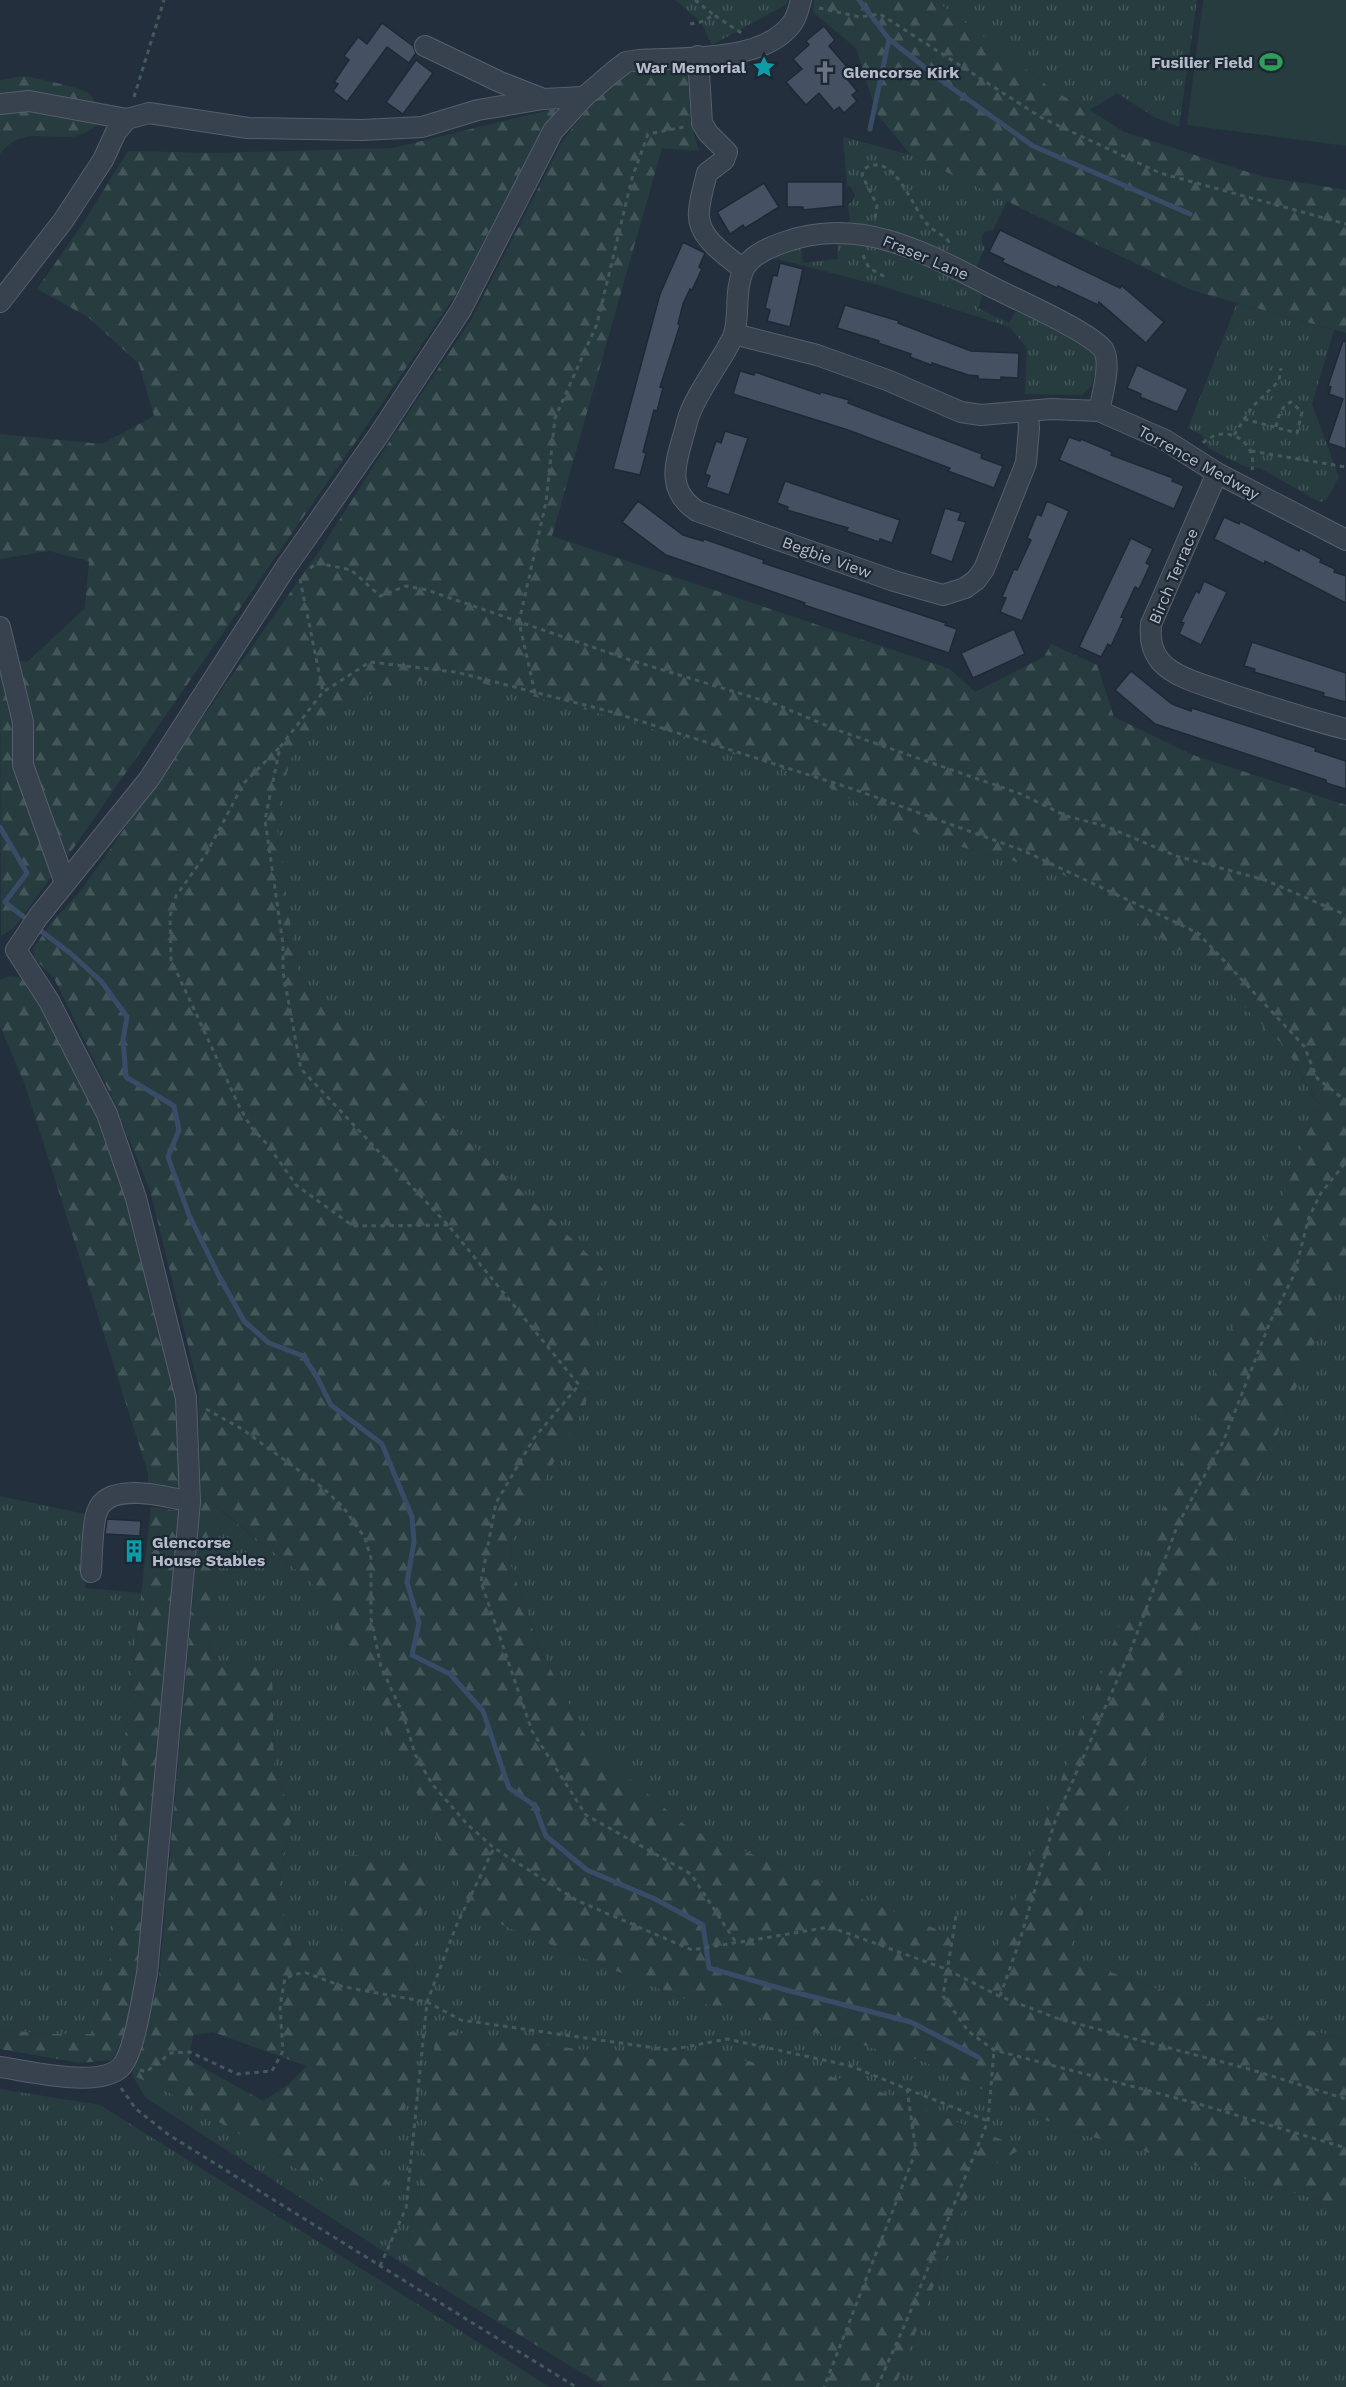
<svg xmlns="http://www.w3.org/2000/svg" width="1346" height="2387" viewBox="0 0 1346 2387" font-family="'Work Sans',sans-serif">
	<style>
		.grass { fill: url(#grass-tufts) }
		.forest { fill: url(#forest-firs); fill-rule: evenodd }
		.garden { fill: #263c3f }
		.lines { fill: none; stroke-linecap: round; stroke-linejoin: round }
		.stream { stroke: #394c67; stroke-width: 5 }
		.building { fill: #455162; stroke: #1f2835; stroke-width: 1.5 }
		.minor-casing { stroke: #565f6c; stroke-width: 22 }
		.path { stroke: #44595c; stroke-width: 3; stroke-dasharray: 4.5 4.5; stroke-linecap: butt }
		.minor { stroke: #38414e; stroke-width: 20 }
		.labels { text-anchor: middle; stroke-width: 4.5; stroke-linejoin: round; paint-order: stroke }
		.poi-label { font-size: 16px; font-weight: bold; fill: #b4bcc9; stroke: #1d2633; text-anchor: end }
		.street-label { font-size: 16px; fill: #b4bcc9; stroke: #1d2633 }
	</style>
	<defs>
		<pattern id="grass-tufts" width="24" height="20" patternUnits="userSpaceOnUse" patternTransform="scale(1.5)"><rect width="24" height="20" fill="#263c3f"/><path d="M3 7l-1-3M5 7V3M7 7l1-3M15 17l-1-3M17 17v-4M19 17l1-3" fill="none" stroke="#435659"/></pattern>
		<pattern id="forest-firs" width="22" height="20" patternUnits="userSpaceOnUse" patternTransform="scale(1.5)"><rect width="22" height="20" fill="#263c3f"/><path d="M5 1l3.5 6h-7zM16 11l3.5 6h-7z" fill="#435659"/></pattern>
	</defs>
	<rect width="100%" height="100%" fill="#242f3e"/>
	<!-- grass -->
	<g class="grass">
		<path d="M675,0H788L787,4L712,45L701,22Z"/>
		<path d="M935,0H1197L1179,127L1154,117L1117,93L1090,110L1057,93Z"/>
		<path d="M843,137L911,155L1007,201L993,230C982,230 978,239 985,248L977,266L967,268L896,233L881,227L850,223L848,204L852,202L855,195L851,187L847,185Z"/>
		<path d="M842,239L892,246L981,291L982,297L978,308L1009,323L1014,313L1018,311L1092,347L1098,362L1091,386L1082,395L1025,394L1027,348L1010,327L882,286L774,258L799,247L801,248L803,263L838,259L837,244Z"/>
		<path d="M1237,303L1334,330L1312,404L1339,477L1326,500L1320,502L1260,468L1246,467L1208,448L1202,435L1188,428Z"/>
		<path d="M453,676L614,717L813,779L921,836L1062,874L1201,964L1286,1048L1318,1105L995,1953L690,1829L592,1748L538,1645L510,1563L512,1538L586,1404L603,1269L539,1207L299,986L275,815L294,748L331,715L381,688Z"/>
		<path d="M1346,1265V2040L1168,1993L1066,1956Z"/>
		<path d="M0,1496L90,1515L85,1588L141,1593L121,1771L113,1946L91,2034H47L0,2029Z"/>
		<path d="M216,1507L312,1582L420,1800L473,1913L683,1998L923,2061L1067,2130L1346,2207V2387H895L976,2175L720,2056L659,2060L420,2185L403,2264L146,2098L132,2075L172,2094L301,2171L359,2158L411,2077L415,1959L339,1949L292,1947L278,1891L292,1815L274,1768L272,1665L210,1661Z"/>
		<path d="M0,2089L100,2105L550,2387H0Z"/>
	</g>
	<!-- forest -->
	<g class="forest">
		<path d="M814,0H935L1057,93L1090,110L1124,132L1260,176L1346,190V333L1191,290L911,155L877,114L856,48L813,12Z"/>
		<path d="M626,69L688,71L690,121L699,151L662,148L552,536L950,669L975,692L1044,657L1051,644L1097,665L1114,717L1193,755L1346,805V1265L1066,1956L1168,1993L1346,2040V2207L1067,2130L923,2061L683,1998L473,1913L420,1800L312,1582L217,1507L210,1660L272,1664L274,1768L292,1815L278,1891L292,1947L339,1949L349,1855L430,1857L415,1959L411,2077L402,2126L359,2158L376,2166L390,2184L344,2190L301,2171L172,2094L132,2075L159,1978L201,1504L198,1386L150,1190L110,1093L54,978L35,959L33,949L51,923L83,888L322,547L389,442L471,320L563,140L606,86ZM453,676L614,717L813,779L921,836L1062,874L1201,964L1286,1048L1318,1104L995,1953L690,1829L592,1748L538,1645L510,1563L512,1538L586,1404L603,1269L539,1207L299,986L275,815L294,748L331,715L381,688ZM213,2032L306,2066L289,2084L263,2101L189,2060L193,2035Z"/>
		<path d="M24,76C35,78 79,87 88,93C97,100 98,113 99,123C90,131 82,136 70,137C43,138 19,128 0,154V80Z"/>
		<path d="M562,107L543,126L458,291L379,408L68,856L54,825V873L14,928L1,936L0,659L27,662L85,608L89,561L49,551L0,559V434L102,444L154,416L139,364L88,317L37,289L84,222L128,151L214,153L393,148Z"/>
		<path d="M9,976L18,977L32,987L79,1073L130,1200L177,1395L181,1487L148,1483V1473L25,1085L0,1026V980Z"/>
		<path d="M151,1507L179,1511C168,1624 159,1738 149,1851C143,1918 144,2000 112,2060L80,2063L0,2049V2029L47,2034H91L113,1946L121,1771Z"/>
		<path d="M436,2030L659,2060L720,2056L853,2081L1023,2148L976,2175L895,2387H605L403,2264L420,2185Z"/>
	</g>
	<!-- garden -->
	<path class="garden" d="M1203,0H1346V146L1187,125Z"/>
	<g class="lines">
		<!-- stream -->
		<g class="stream">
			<path d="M859,0L889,39L938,78L1033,146L1190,214"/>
			<path d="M870,129L889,39"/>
			<path d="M0,827L27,873L5,902L30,922"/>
			<path d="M37,928L70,953L101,981L127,1017L123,1040L126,1077L174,1106L179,1130L168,1157L189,1215L219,1276L244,1321L269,1343L303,1356L317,1377L331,1405L382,1444L412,1517L414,1542L407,1582L419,1623L412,1655L450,1674L483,1711L509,1788L534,1805L546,1836L587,1870L655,1899L703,1925L709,1968L786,1990L911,2022L978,2057"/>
		</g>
	</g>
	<!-- building -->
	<g class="building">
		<path d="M382,23L413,46L416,53L409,63L387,47L347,102L333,91L338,84L334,82L349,60L344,56L358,37L367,44Z"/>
		<path d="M824,26L835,40L829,46L854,75L848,80L857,91L852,95L857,101L844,113L839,107L834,111L819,93L806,105L786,82L802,69L793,59L809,45L806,41Z"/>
		<path d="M416,60L433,73L403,114L386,102Z"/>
		<path d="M787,182H843V206L803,210V207H787Z"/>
		<path d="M764,183L779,207L745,228L743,225L730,234L717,212Z"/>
		<path d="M1000,230L1120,288L1122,286L1164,322L1146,343L1099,302L1098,305L1058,286L1057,288L1002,262L1004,259L989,252Z"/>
		<path d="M683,242L705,253L699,267L702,269L692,290L690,289L683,304L678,324L680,325L660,387L663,388L657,411L654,410L643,452L646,453L640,475L613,469L660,294Z"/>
		<path d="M780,263L803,269L790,327L767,321L770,310L765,308L773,275L777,276Z"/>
		<path d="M845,305L899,321L898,323L971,351L1019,353L1018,378L1001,377V380L978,379V376L968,375L932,363L931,365L910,357L911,354L878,343L879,341L837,328Z"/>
		<path d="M1343,341L1346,342V449L1328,443L1343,399L1329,394L1331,387L1328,386Z"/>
		<path d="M1137,365L1188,389L1177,412L1140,397L1141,394L1127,388Z"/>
		<path d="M740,371L754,375L755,372L820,394L821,392L849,400L848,403L982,454L981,458L1003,466L994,488L948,471L950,468L848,430L733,394Z"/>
		<path d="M725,431L748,438L729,495L706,487L710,476L705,474L716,441L721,443Z"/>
		<path d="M1069,437L1080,441L1081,439L1112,452L1111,455L1173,478L1172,481L1184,486L1174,509L1059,460Z"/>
		<path d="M785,481L900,520L892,543L880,539L879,542L846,531L848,528L787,510L788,507L777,503Z"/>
		<path d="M638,501L683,535L703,541L704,539L764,560L763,563L946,623L945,625L957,629L949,653L804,605L805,603L666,555L622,522Z"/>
		<path d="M1047,501L1069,511L1022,621L1000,612L1006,598L1002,597L1014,569L1017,570L1031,540L1027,538L1037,514L1041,516Z"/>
		<path d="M945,508L961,513L958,520L966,522L952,562L930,554Z"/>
		<path d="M1224,517L1239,524L1240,521L1299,551L1300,548L1321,559L1320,562L1335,569L1334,572L1346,576V603L1265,561L1264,564L1214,539Z"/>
		<path d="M1131,538L1153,549L1146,563L1150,565L1139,589L1135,587L1121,617L1124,618L1111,646L1108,644L1101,657L1079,647Z"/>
		<path d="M1204,581L1227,592L1201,645L1179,634L1184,623L1181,622L1196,591L1199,593Z"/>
		<path d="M1014,629L1025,654L973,678L961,653Z"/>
		<path d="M1252,642L1346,673V702L1323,696L1324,693L1254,672L1255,669L1244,666Z"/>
		<path d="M1131,671L1172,704L1191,711L1192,708L1316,748L1315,751L1346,761V789L1326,783V780L1155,724L1115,690Z"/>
		<path d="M107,1519L141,1521L140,1536L105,1534Z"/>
	</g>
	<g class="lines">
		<!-- minor casing -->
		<g class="minor-casing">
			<g id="minor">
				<path d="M425,46L500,82L541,98"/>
				<path d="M698,56L702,123L708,133L727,152L724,160L707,173C704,185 700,198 699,211C696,237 726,255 743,269"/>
				<path d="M0,104L29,101L127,119"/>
				<path d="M0,302L63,221L103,160L116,132L127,119L149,113L248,128L362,130L422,127L478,110L543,99L584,97"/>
				<path d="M734,334L817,355L887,380L961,412L981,415L1051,409L1099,411L1165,440L1217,473L1346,540"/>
				<path d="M1028,412L1029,428L1026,463L984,569L976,580L965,588L943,595L894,581L697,511C661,487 679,456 687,422C692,401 715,369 726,350C728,345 733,339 734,334C740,313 734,292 743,271C749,256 768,248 782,243C857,215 923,251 988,285C1013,298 1087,330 1103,349C1112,362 1102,396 1099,411"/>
				<path d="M1217,473L1151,624C1150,639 1151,650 1161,662C1175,678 1208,686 1227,693C1267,706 1306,719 1346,729"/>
				<path d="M0,627L23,722V765L65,883"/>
				<path d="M91,1572C92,1557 92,1525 97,1512C107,1481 167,1496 190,1502"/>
				<path d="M0,2067C28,2071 100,2089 121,2067C135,2052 142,1996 147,1974L190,1502L186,1398L136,1198L107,1114L49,1001L16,950L38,917L149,779L284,570L378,436L461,310L553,131L584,97L613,72L626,62L639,60C684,57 765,63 793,22C797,16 799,7 801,0"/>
			</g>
		</g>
		<!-- path -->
		<g class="path">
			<path d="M695,0L714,15"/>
			<path d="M819,8L860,17L880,14L1042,118L1160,173L1346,224"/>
			<path d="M690,24L701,22L714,15L743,34"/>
			<path d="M134,97L164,0"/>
			<path d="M875,218L877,205L862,175L864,169C894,149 912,208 927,224C934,232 946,235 951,245"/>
			<path d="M863,255L869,268L887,278"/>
			<path d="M1244,419L1297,433L1302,412L1291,402C1281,406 1278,417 1276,427"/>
			<path d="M1234,435L1252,407L1279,381L1281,368"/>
			<path d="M1203,443C1225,422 1258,441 1252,470"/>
			<path d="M1251,451L1346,467"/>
			<path d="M310,568L318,563L351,570L380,596L406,586L427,590L630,660L778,705L837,730L1021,794L1066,816L1105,826L1176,856L1265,880L1346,915"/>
			<path d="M300,579L323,692"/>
			<path d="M535,693L519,622L546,502L555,418L597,324L632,178L648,134L684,127"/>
			<path d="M279,748L244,783L206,854L176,896L170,916L171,960L240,1108L251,1127L268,1145L296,1185L353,1226L448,1225"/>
			<path d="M206,1409L242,1429L323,1488L343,1507L365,1538L371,1558V1619L381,1667L403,1714L415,1754L432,1784L467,1824L494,1848L576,1900L692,1950L830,1927L946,1969L999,1996L1059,2019L1249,2069L1346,2099"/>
			<path d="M956,1916L943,1996L969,2032L994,2050L1199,2104L1346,2148"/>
			<path d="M735,1941L691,1874L586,1815L532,1731L481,1582L496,1503L534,1438L579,1385L448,1225L301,1069L283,972V944L265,820L280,747L323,692L370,662L456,672L612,712L856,790L1024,851L1198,933L1304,1046L1317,1078L1346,1101"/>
			<path d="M1000,1996L1020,1940L1055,1821L1131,1649L1178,1524L1223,1442L1270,1322L1294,1275L1309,1217L1321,1193L1346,1162"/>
			<path d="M140,2070L146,2072L171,2053L190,2052L237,2074L272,2071L283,2051L280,2006L285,1978L304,1972L344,1987L427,2002L461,2020L669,2050L727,2039L851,2066L907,2089L916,2151L824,2387"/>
			<path d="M121,2088L136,2109L169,2135L576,2387"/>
			<path d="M907,2089L988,2121"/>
			<path d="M380,2266L406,2208L427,2002L457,1924L494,1848"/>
			<path d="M877,2387L906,2322L988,2121L994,2050"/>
		</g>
		<!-- minor -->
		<use href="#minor" class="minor"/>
	</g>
	<!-- icons -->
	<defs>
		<g id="stadium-bare" transform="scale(1.8)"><path d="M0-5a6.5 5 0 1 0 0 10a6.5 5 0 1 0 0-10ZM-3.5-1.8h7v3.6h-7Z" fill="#2e9e5b" stroke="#1d2633" stroke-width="2.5" paint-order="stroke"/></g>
		<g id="sight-bare" transform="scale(1.8)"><path d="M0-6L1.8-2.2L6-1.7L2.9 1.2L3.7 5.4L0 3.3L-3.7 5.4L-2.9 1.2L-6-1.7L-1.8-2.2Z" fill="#0f9aa8" stroke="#1d2633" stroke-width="2.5" paint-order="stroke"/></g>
		<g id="church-bare" transform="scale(1.8)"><path d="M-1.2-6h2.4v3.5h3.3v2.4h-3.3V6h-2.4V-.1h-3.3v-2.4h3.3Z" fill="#6b7280" stroke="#1d2633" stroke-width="2.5" paint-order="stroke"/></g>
		<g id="building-bare" transform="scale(1.8)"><path d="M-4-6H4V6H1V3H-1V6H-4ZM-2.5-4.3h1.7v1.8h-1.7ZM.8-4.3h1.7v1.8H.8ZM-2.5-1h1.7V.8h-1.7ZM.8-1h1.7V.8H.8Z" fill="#0f9aa8" stroke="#1d2633" stroke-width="2.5" paint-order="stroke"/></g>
	</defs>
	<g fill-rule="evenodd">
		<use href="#stadium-bare" x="1271" y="62"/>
		<use href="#sight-bare" x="764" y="67"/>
		<use href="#church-bare" x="825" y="72"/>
		<use href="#building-bare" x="134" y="1551"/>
	</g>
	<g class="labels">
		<!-- poi labels -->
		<g class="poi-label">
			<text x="1253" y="68">Fusilier Field</text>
			<text x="746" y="73">War Memorial</text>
			<text x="843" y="78" text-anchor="start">Glencorse Kirk</text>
			<text x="152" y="1548" text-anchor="start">Glencorse<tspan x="152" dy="18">House Stables</tspan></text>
		</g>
		<!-- street labels -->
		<g class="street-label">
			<text transform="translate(926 257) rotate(23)" y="6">Fraser Lane</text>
			<text transform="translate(1199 462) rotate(29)" y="6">Torrence Medway</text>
			<text transform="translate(827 557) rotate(20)" y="6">Begbie View</text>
			<text transform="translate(1173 576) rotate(-67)" y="6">Birch Terrace</text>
		</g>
	</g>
</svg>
